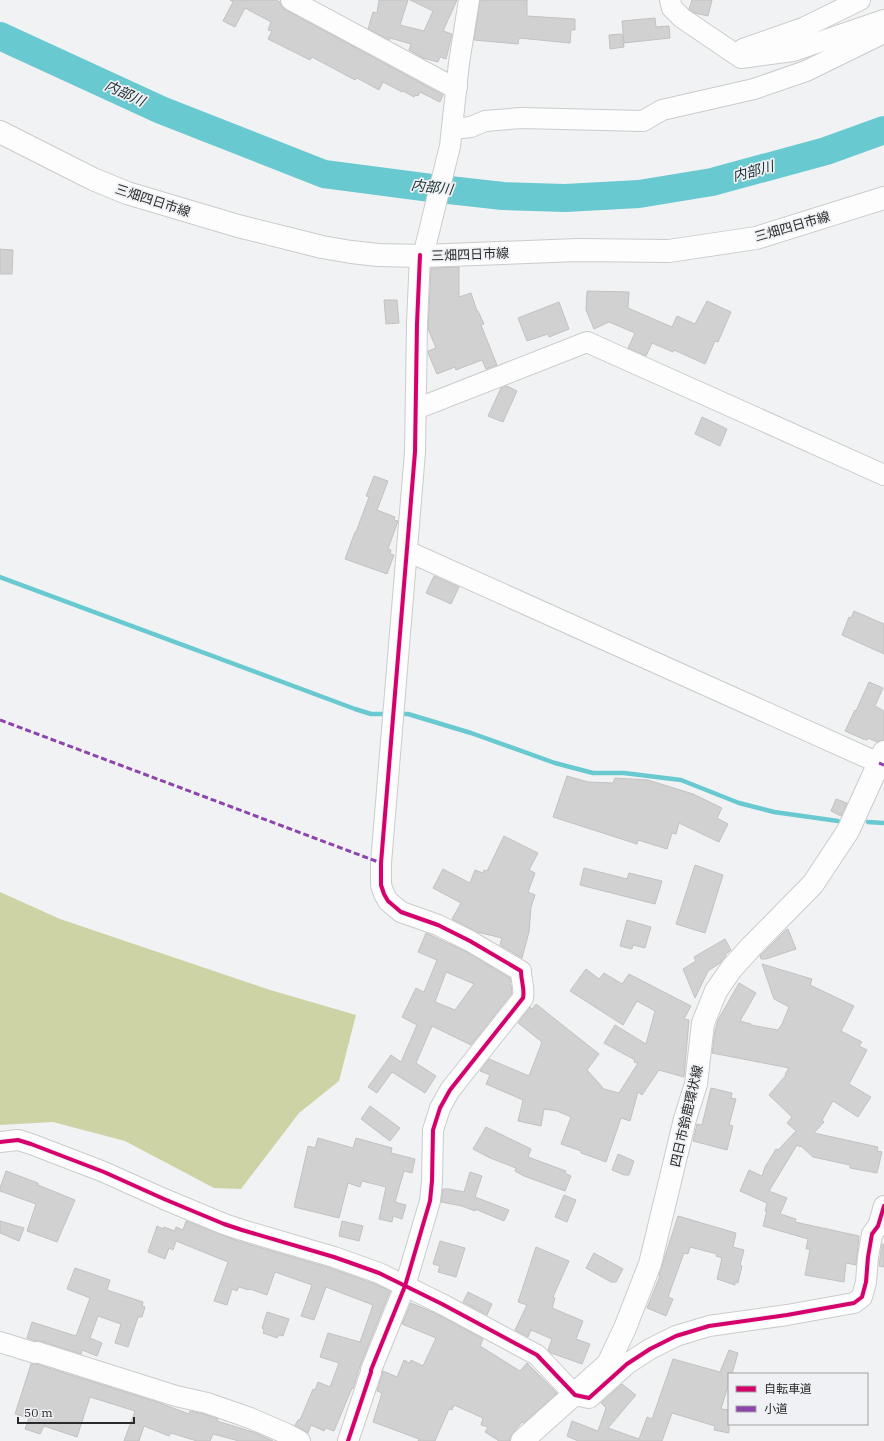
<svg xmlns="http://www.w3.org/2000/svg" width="884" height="1441" viewBox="0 0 884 1441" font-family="'IBM Plex Serif','Noto Sans JP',serif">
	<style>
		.forest { fill: #cdd3a4 }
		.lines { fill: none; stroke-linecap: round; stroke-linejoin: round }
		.stream { stroke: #68c9d0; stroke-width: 4.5 }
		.river { stroke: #68c9d0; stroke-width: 28 }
		.building { fill: #d1d1d1; stroke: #c2c2c3; fill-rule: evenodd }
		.minor-casing { stroke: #cacccc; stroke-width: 22 }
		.major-casing { stroke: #cacccc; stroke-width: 24 }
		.minor { stroke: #fdfdfd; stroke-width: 20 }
		.major { stroke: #fdfdfd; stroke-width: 22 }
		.quiet { stroke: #8e44ad; stroke-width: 3; stroke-dasharray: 6 3; stroke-linecap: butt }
		.cycleway-casing { stroke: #f0f1f4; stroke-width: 6 }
		.cycleway { stroke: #d6006c; stroke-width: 4 }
		.labels { text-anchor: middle; stroke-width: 3.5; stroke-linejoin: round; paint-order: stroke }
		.street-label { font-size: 13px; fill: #292a2b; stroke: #f0f1f4 }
		.water-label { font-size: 14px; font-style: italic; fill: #182e30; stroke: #f0f1f4 }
	</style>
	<rect width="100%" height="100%" fill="#f1f2f3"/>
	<!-- forest -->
	<path class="forest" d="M0,892L60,919L270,990L356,1015L339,1081L299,1113L241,1189L214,1188L125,1141L53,1122L0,1125Z"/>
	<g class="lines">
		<!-- stream -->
		<g class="stream">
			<path d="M0,577L355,709L371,714H388"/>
			<path d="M399,714H408L471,733L555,763L593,773H624L681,780L739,803L774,812L838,821"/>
			<path d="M868,822L884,823"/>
		</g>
		<!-- river -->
		<path class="river" d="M0,36L161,110L324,174L431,188L503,196L565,198L639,194L712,182L826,151L884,130"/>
	</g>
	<!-- building -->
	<g class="building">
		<path d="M230,0H276L280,2L281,6L286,10L443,95L440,102L420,92L418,96L415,95L414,97L403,91L402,92L383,82L379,90L357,78L355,80L312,57L310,60L268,39L272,31L268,30L271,22L245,8L235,27L223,21L233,2Z"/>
		<path d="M379,0H408L400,25L424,31L433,11L410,0H457L443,31L452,34L446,59L440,57L438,62L423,58L409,50L411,44L390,38L389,40L368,29L373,12L377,13Z"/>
		<path d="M480,0H527V16L575,19V30H571L570,43L519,38L518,44L474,40Z"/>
		<path d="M692,0H712L708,16L694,13L689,9Z"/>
		<path d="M655,18L656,27L669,26L670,38L624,43L622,21Z"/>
		<path d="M622,34L624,47L610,49L609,35Z"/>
		<path d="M0,249L13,250L12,274H0Z"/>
		<path d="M459,267V297L471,293L477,311H478L484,324L481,325L497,365L486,369L482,360L456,370L455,367L437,374L428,353V351L436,348L428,329L431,268Z"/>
		<path d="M587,291L629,292L628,308L672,327L677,316L695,324L707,301L731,312L718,342L715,341L705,364L674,350L673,352L652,343L646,356L628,348L635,333L609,322L594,329L586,310Z"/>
		<path d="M384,300H397L399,323L386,324Z"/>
		<path d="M559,302L569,329L549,337L548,334L527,341L518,318Z"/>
		<path d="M507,386L517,391L503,422L488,416L501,388Z"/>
		<path d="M702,417L727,429L720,446L695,434Z"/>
		<path d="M374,476L388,481L377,510L395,517L394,520L398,521L388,549L391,550L390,554L394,555L387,574L345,559L355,532H356L369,497L366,496Z"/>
		<path d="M434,576L459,587L451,604L426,593Z"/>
		<path d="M854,611L884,624V654L842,635L849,617L851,618Z"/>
		<path d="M869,682L883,688L875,706L884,711V740L877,742L868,738L867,740L863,739L845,731L855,710L856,711Z"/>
		<path d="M567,776L588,782L613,783L615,778L648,780L693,794L722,808L717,818L728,824L719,842L679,823L676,834L672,833L667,849L638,840L637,844L553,817Z"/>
		<path d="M836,799L847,803L841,816L831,811Z"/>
		<path d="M504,836L538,853L529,870L535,873L528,892L535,895L531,907L529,932L522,958L500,945L502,938L477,932L452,919L461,903L433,888L443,869L470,883L475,870L483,873L484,870L487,871Z"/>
		<path d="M695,865L723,875L705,933L676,924Z"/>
		<path d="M584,868L627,879L629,873L662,881L655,904L580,885Z"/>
		<path d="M627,920L651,927L645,948L633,945L632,949L620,946Z"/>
		<path d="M788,929L796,949L766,959H761L760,956L786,930Z"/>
		<path d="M426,933L465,951L510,978L511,982L509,984L511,985L512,993L471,1045L432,1026L416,1063L436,1076L425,1093L392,1072L377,1093L368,1087L391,1055L401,1062L417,1025L402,1017L416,988L424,992L437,960L418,952ZM446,972L474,984L455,1010L435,1002Z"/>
		<path d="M725,939L731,950L725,955L726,956L720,963L708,971L695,998L683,969L696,961L694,957Z"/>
		<path d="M762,964L812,979L810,985L854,1006L841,1031L862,1042L859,1046L867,1050L849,1084L871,1097L858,1117L833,1101L822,1120L824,1122L814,1133L878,1147L877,1151L882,1152L877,1173L850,1168V1165L813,1157L801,1146L800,1147L797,1145L769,1191L787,1198L780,1214L796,1219L795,1222L859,1236L856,1265L846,1263L844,1282L805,1275L810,1249H806L808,1239L763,1226L767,1211H765L767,1203L740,1191L749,1170L762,1176L765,1167L776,1149L778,1150L796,1131L787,1123L792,1117L769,1095L786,1075L785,1074L789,1068L712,1053L715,1031L718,1020L739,983L756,993L740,1021L751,1024V1025L778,1030L782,1024L789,1007L774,999Z"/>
		<path d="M586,969L599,979L604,973L622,984L629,974L691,1006L684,1019L689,1020L684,1077L659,1070L642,1095L638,1092L630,1121L621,1118L606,1162L581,1153V1151L561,1144L571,1117L557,1111L544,1109L541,1126L518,1121L523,1100L486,1084L490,1075L480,1071L489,1059L529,1076L542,1042L518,1023L530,1007L532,1009L536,1004L599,1054L587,1070L604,1089L619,1093L638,1063L634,1062L635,1060L604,1043L615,1025L646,1044L655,1011L637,1001L623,1025L570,991Z"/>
		<path d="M711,1088L732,1093L731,1098L736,1099L729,1125L733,1126L727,1150L693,1141L697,1124L702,1125Z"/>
		<path d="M370,1106L400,1128L390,1141L361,1119Z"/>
		<path d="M486,1127L531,1149L528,1157L566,1171L565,1173L571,1176L565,1191L524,1176L515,1171L516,1168L490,1158L473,1149Z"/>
		<path d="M318,1138L353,1148L356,1138L392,1148L391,1153L415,1159L412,1173L404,1171L395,1202L406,1205L402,1219L393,1216L392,1222L379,1219L386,1187L362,1181L360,1187L348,1183L339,1218L294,1207L308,1146L315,1148Z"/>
		<path d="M618,1154L634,1161L629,1175H624L612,1170Z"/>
		<path d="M6,1171L38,1183V1185L75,1200L57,1242L27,1231L36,1204L0,1191V1188Z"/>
		<path d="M470,1172L482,1176L475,1197L509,1210L504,1221L475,1209V1211L462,1206L441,1202L443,1189H449L464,1192Z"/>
		<path d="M564,1195L576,1200L567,1222L555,1217Z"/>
		<path d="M678,1216L736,1233L733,1247L744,1250L740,1265L742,1266L738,1283L735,1282V1285L717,1279L722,1258L716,1256L717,1254L690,1247L688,1254L684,1253L668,1297L673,1299L666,1316L647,1308L660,1276L659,1275Z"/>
		<path d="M0,1221L24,1228L19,1241L0,1233Z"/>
		<path d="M186,1221L238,1241L330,1268L375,1284L390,1291L360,1366L353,1389L352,1388L334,1431L326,1428L324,1431L311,1425L308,1433L295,1425L298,1420H300L313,1389L315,1390L318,1382L330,1387L339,1363L320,1357L328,1333L360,1342L373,1305L326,1287L314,1320L301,1316L312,1285L275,1272L267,1295L250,1289L249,1290L239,1287L237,1291L232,1289L227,1305L214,1301L228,1262L176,1241L173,1250L169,1248L165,1259L148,1252L157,1226L163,1229L164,1227L175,1231L176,1227L183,1230Z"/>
		<path d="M342,1221L363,1226L359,1241L339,1236Z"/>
		<path d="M440,1241L465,1248L456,1277L438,1272L440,1266L433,1264Z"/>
		<path d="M882,1244H884V1267L879,1266Z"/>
		<path d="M536,1247L569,1261L553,1297L555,1298L552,1308L583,1321L576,1339L590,1344L582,1364L551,1353L548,1350L552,1339L531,1330L528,1337L515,1330L527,1305L518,1302Z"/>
		<path d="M594,1253L623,1269L616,1282H611L586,1268Z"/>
		<path d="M75,1268L110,1280L107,1290L143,1302L142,1306L145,1307L142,1317H138L128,1347L115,1343L121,1324L98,1316L90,1338L102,1343L97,1356L82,1350L81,1354L40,1341H36L27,1338L32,1322L76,1336L90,1298L67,1289Z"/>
		<path d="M468,1292L492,1304L487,1315L463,1302Z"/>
		<path d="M411,1303L437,1314L483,1339L480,1346L520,1371L527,1363L557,1393L524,1423L522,1422L510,1437V1441H499L485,1432L488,1427L481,1425L483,1418L454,1405L452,1410L449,1409L435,1441H418L419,1439L373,1422L382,1393L377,1391L383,1371L397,1377L404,1360L410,1363L411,1360L423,1366L436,1338L402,1324Z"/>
		<path d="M267,1312L289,1319L283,1336L279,1335L277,1338L263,1333L264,1330L262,1328Z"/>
		<path d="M729,1350L738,1353L732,1374H729V1383L721,1409L729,1410V1433L714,1430L715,1426L672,1413L662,1441H578L567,1436L572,1421L598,1431L606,1408L601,1403L622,1384L636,1395L608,1428L639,1439L647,1417L652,1419L673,1359L720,1372Z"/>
		<path d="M31,1364H36L157,1402L189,1414L190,1411L204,1414L218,1419L217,1421L253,1432L273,1441H239L213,1434L210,1441H197L171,1433L169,1436L144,1426L139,1441H124L135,1411L90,1397L77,1437L44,1426L40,1434L25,1429L29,1418L15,1414Z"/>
	</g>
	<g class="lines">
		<!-- minor casing -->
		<g class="minor-casing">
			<g id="minor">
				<path d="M291,0L449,85L457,87"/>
				<path d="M670,0L672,8L682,18L741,58L793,51L884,20"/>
				<path d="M743,49L803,28L860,0"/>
				<path d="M452,129L471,127L485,121L521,118L643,121L662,110L754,89L806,71L884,33"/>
				<path d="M423,256L450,146L459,63L469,0"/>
				<path d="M416,409L587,342L884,475"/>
				<path d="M407,551L879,763"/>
				<path d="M0,1142L18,1140L31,1144L104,1172L164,1199L224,1224L242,1230L334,1257L379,1273L442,1304L537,1355L575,1395L589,1398L627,1364L650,1349L676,1336L709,1326L787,1315L854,1303L862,1297L866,1282L868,1257L872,1234L878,1226L884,1206"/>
				<path d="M0,1342L35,1353L37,1352L176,1396L207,1403L250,1418L287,1434L300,1441"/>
				<path d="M348,1441L371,1372V1370L405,1286L430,1201L432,1181L433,1130L440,1108L450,1090L523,998C525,989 521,981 521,971L470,941L438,925L401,912L388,901L384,894L381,885V863L415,452L417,324L420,255"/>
			</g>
		</g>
		<!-- major casing -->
		<g class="major-casing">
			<g id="major">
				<path d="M0,132L93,179L127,193L238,226L322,247L351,252L378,255L423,256L578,250L669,251L756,238L884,198"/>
				<path d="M522,1441L608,1364L625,1328L650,1264L685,1119L696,1084L703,1023L716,991L732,968L751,947L813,884L848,831L884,752"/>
			</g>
		</g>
		<!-- minor -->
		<use href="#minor" class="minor"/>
		<!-- major -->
		<use href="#major" class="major"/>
		<!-- quiet -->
		<g class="quiet">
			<path d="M0,720L381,863"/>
			<path d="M879,763L884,765"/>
		</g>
		<!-- cycleway casing -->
		<g class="cycleway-casing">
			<g id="cycleway">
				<path d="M0,1142L18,1140L31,1144L104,1172L164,1199L224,1224L242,1230L334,1257L379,1273L442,1304L537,1355L575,1395L589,1398L627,1364L650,1349L676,1336L709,1326L787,1315L854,1303L862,1297L866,1282L868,1257L872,1234L878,1226L884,1206"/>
				<path d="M348,1441L371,1372V1370L405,1286L430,1201L432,1181L433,1130L440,1108L450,1090L523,998C525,989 521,981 521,971L470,941L438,925L401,912L388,901L384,894L381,885V863L415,452L417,324L420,255"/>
			</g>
		</g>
		<!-- cycleway -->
		<use href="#cycleway" class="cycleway"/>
	</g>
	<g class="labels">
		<!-- street labels -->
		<g class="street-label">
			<text transform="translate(153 200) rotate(18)" y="5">三畑四日市線</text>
			<text transform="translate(792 226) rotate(-16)" y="5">三畑四日市線</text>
			<text transform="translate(470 254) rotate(-2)" y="5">三畑四日市線</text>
			<text transform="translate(686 1116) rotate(-77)" y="5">四日市鈴鹿環状線</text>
		</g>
		<!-- water labels -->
		<g class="water-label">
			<text transform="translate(125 93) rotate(25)" y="5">内部川</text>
			<text transform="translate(753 171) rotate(-15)" y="5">内部川</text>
			<text transform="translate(432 187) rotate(7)" y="5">内部川</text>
		</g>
	</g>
	<!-- legend -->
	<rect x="728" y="1373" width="140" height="52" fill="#f0f1f4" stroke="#a0a1a4"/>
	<rect x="736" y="1386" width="20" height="6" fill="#d6006c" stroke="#a0a1a4"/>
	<text x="764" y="1393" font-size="12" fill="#292a2b">自転車道</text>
	<rect x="736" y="1406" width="20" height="6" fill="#8e44ad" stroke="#a0a1a4"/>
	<text x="764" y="1413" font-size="12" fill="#292a2b">小道</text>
	<!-- scale -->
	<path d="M18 1417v6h116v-6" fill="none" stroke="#292a2b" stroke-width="2"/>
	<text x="24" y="1417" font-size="12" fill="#292a2b" stroke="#f0f1f4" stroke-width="3" paint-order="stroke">50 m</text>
</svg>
